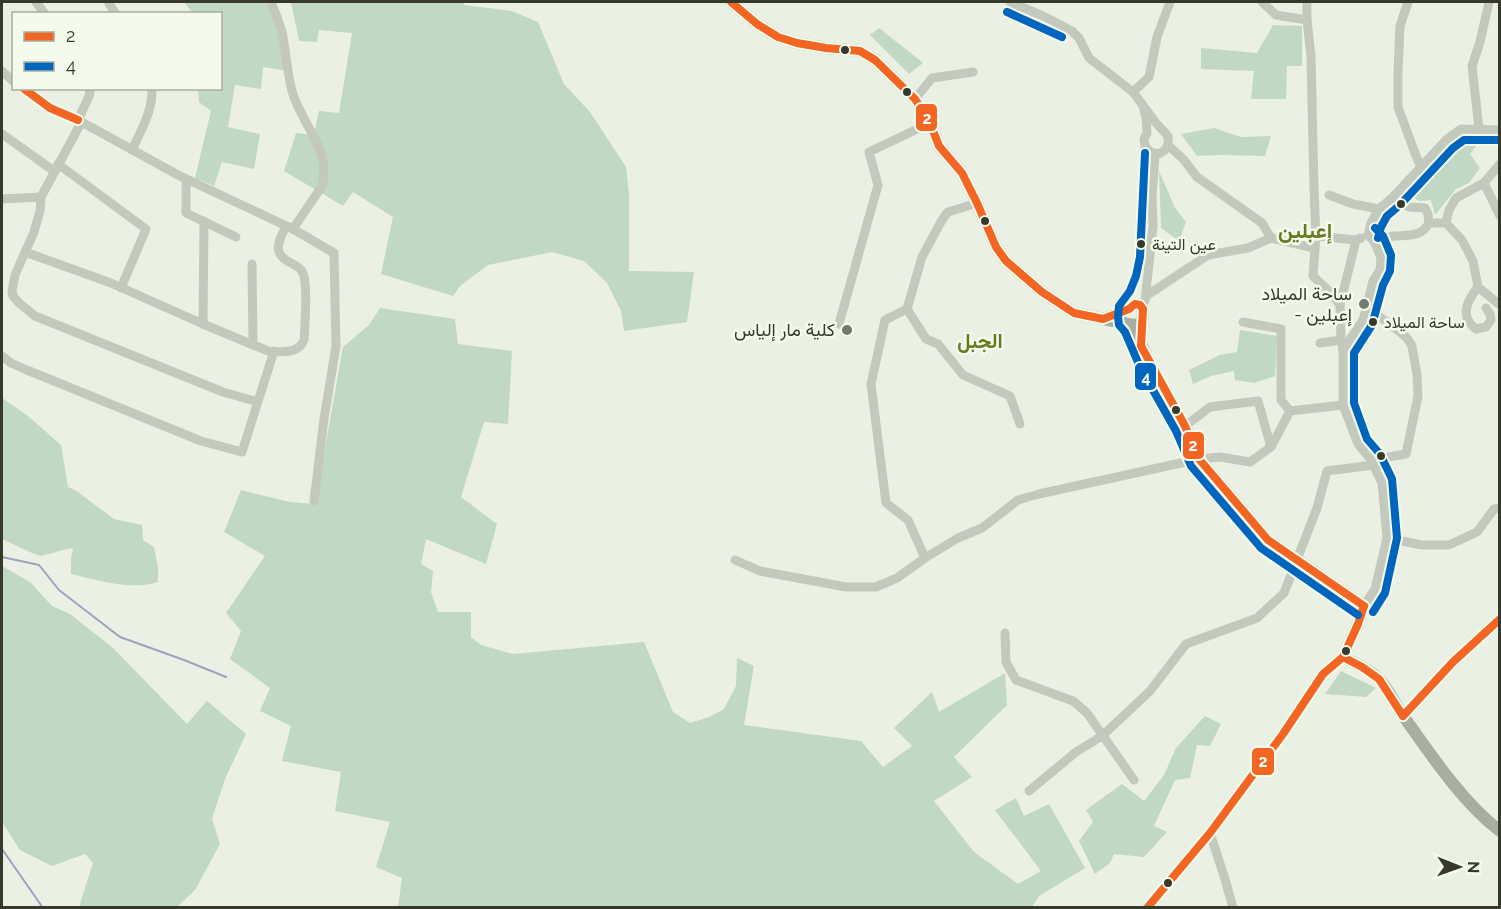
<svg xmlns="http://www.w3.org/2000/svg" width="1501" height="909" viewBox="0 0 1501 909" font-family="Raleway,Vazirmatn,sans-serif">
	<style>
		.green { fill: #c1d8c4 }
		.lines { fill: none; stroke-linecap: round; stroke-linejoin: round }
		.stream { stroke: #9ea2c1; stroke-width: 2 }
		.minor { stroke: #c4c9bd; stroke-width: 9 }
		.major { stroke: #a9aea2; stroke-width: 12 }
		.bus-1-casing { stroke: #f4fbed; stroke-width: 12 }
		.bus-2-casing { stroke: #f4fbed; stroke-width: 12 }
		.bus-1 { stroke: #f26522; stroke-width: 8 }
		.bus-2 { stroke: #0065bd; stroke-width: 8 }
		.bus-dot { fill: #373a2b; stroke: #f4fbed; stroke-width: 2 }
		.poi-dot { fill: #767a6c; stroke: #f4fbed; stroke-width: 2 }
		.labels { text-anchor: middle; stroke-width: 5; stroke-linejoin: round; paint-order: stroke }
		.bus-label { font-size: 16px; fill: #373a2b; stroke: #f4fbed; text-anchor: start }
		.poi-label { font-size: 18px; fill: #373a2b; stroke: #f4fbed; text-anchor: end }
		.neighbourhood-label { font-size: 20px; font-weight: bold; fill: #6a791f; stroke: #f4fbed }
		.quarter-label { font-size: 21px; font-weight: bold; fill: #6a791f; stroke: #f4fbed }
		.line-badge { stroke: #f4fbed; stroke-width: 2 }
		.badge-label { font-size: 16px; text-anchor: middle; font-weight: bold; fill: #fff }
	</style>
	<rect width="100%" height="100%" fill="#eaf0e4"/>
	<!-- green -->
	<g class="green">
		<path d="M184,2H270L289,71L263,67L261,89L235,85L228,127L260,134L254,169L222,162L214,186L195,178L211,111L199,102L198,89L220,88V14L193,13Z"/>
		<path d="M291,2H464V5L512,11L538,22L564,84L590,112L626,167L629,194V271L694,272L687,322L624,331L621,311L607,283L584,261L552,252L488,265L460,286L453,296L381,274L393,217L353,192L343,206L284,171L296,133L314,135L319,111L339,113L352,33L319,30L317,42L299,41Z"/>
		<path d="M1273,25L1302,26V66H1287L1286,99H1251L1254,71L1201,69V48L1257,53Z"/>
		<path d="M879,28L923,63L909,74L870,35Z"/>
		<path d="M1214,128L1241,137L1271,136L1265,156L1221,155L1197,156L1181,134Z"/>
		<path d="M1473,135H1485L1470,154L1480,168L1469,183L1456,189L1435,215L1431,200L1419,201L1409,194L1451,146L1459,138Z"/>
		<path d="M1159,171L1175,208L1186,222L1179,241L1161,228Z"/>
		<path d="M380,308L455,319L458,344L512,351L508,424L484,422L461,497L497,524L486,564L426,539L421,564L433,571L431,592L438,612H471V637L481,645L513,654L644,642L673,712L690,723L709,717L724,709L736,686L737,658L754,666L744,725L861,741L883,767L912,746L894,728L932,692L939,712L1005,673L1007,705L954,757L972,777L934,801L974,852L1018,884L1041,871L995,810L1016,798L1024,816L1049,804L1085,868L1039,896L1032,907H398L402,878L376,867L390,822L335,811L341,772L282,761L291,726L260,711L270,688L230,659L241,631L226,613L265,556L224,532L241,490L290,502L315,504L343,347L369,325Z"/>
		<path d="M1240,330L1277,336L1275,376L1254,383L1235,380L1234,371L1211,376L1193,384L1189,370L1220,355L1237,352Z"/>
		<path d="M2,398L28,416L61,445L68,487L75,490L114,519L142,525L143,540L154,547L158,567V582C132,591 97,580 71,574V559L73,550L71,548L41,556L32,553L2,539Z"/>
		<path d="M2,566L30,582L52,606L70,614L113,648L187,724L207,701L246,734L225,779L212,819L220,844L195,890L177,907H79L93,863L85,854L52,866L20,850L2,822Z"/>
		<path d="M1341,671L1376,688L1366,697L1325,694Z"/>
		<path d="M1205,716L1221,724L1210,746L1197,745L1190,778L1175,780L1154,826L1167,832L1144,857L1114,854L1110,863L1095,874L1079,841L1093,822L1086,810L1122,784L1144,801L1164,775L1176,748Z"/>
	</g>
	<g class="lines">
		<!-- stream -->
		<g class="stream">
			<path d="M2,557L39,565L59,590L120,637L184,660L226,677"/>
			<path d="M2,849L43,908"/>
		</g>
		<!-- minor -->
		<g class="minor">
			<path d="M36,2L45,14"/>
			<path d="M271,2C275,11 279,22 282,32C286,52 287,72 292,91C301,124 332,150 322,186L293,229"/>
			<path d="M1010,2L1043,16L1072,31L1079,38L1089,58L1133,92L1156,123L1168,136V145L1165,150L1159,154L1150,152L1145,146L1144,139L1147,133L1146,118L1143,105"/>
			<path d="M1262,2L1276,15L1307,20"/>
			<path d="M1307,2V20L1311,56L1314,189L1316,236L1313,276L1331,293L1340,305L1341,340L1343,350"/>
			<path d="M1408,2L1400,26L1398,73V107L1416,156L1421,167"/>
			<path d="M109,4L116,14"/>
			<path d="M2,71L14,82"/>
			<path d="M22,88L50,108L78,120L178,175L293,229L334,253L336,346L324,419L314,501"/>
			<path d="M1133,92L1149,77L1157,37L1170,2"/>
			<path d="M915,99L932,78L973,72"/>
			<path d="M78,120L90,94L89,88"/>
			<path d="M81,123L41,197L40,211L34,232L15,275L12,291L13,296L19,303L35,316L223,392L258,402"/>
			<path d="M1479,129L1472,66L1480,42L1489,2"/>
			<path d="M2,134L54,171"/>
			<path d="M1168,145L1184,160L1197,177L1262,223L1271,238"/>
			<path d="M132,150C141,130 153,111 152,88"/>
			<path d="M58,164L146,229L121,288"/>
			<path d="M186,179V213L236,237"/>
			<path d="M1484,183L1500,216"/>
			<path d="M1329,195L1353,204L1379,209"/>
			<path d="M1392,198L1409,207L1425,208L1428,214L1429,223"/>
			<path d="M2,199L41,197"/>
			<path d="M977,203L948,212L942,220L922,257L907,309L926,339L938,344L963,375L1010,396L1020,424"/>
			<path d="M1446,223L1449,210L1456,198L1484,183L1500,164"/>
			<path d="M1368,235L1371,223L1379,209L1392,198L1446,140L1461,129L1500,130"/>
			<path d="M1316,236L1356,240L1361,238"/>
			<path d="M1374,241C1381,239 1387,237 1394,236C1408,235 1422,237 1429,223H1446L1462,240L1473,261L1478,287L1500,305"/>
			<path d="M25,252L111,283L203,324L268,351C281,352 299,354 304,340C305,325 308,285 303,273C301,268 297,266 293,264C271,254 278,243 286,226"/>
			<path d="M252,264L253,345"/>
			<path d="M1478,287C1467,301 1459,316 1476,329L1486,327L1491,320L1490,314L1486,308"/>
			<path d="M1146,296L1208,255L1248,248L1271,238L1314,248"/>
			<path d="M1145,301L1153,226L1152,197L1155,154"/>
			<path d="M1340,305L1356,240"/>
			<path d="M1366,307L1399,331L1407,338L1412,346L1417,375L1418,396L1406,454L1371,460"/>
			<path d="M907,309L885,320L871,384L886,503L908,520L925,558"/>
			<path d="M1243,322L1281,329V400L1290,411"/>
			<path d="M203,324L204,221"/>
			<path d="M839,324L878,185L869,152L930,123"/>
			<path d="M1320,343L1341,340"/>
			<path d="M2,356L11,363L27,370L201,441L242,452L274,351"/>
			<path d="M1185,426L1210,407L1258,401L1271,447"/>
			<path d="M1387,538L1422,545H1449L1477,532L1494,509L1500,508"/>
			<path d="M735,560L760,571L846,587H876L897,578L925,558L958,538L982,528L1018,500L1039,494L1199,459L1220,457L1250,462L1271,447L1290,411L1343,405"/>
			<path d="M1364,606L1375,589L1387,538L1382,483L1371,460L1358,444L1343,405V350L1363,320L1373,281L1380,270L1381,258L1374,241L1368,235"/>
			<path d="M1005,633L1006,662L1016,680L1073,701L1087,713L1134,780"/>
			<path d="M1403,716L1453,662L1500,619"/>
			<path d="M1029,791L1076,752L1102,736L1150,691L1186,644L1257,618L1284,593L1317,508L1327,471L1373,465"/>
			<path d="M1210,833L1225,879L1233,908"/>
			<path d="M1147,908L1210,833L1283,734L1323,674L1343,657"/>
		</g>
		<!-- major -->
		<g class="major">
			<path d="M731,2L757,24L778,37L797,43L826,48L860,51L875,60L915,99L930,123L939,146L962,173L977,203L996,247L1006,261L1042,292L1074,313L1133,325L1139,324L1142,321"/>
			<path d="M1103,319L1129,309L1135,304L1140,305L1143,309L1142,327"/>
			<path d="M1133,325L1149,362L1185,426L1199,459L1268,540L1364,606L1358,624L1343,657C1355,663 1369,669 1379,679C1388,688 1396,706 1404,717C1431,755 1463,803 1500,831"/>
		</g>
		<!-- bus-1 casing -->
		<g class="bus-1-casing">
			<g id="bus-1">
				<path d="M731,2L757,24L778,37L797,43L826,48L860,51L875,60L915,99L930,123L939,146L962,173L977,203L996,247L1006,261L1042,292L1074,313L1103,319L1129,309L1135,304L1140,305L1143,309L1141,346L1185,426L1199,459L1268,540L1364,606"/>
				<path d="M23,88L50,108L78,120"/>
				<path d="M1343,657L1362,667L1379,679L1403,716"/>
				<path d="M1403,716L1453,662L1500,619"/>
				<path d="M1147,908L1210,833L1283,734L1323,674L1343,657L1358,624L1364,606"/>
			</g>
		</g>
		<!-- bus-2 casing -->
		<g class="bus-2-casing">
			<g id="bus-2">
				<path d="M1007,12L1062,37"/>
				<path d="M1145,153L1140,257L1136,276L1130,291L1119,306L1118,317L1119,325L1125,332L1140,367L1176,431L1191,466L1261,548L1358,615"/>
				<path d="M1378,238L1381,227L1387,216L1400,205L1453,148L1464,140H1500"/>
				<path d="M1373,612L1385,593L1397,538L1392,479L1380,454L1367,439L1354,403V353L1372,325L1383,285L1390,271L1391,255L1383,236L1375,228"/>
			</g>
		</g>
		<!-- bus-1 -->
		<use href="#bus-1" class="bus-1"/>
		<!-- bus-2 -->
		<use href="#bus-2" class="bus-2"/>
	</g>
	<!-- markers -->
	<g class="bus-dot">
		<circle cx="845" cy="50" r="5"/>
		<circle cx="907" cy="92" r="5"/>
		<circle cx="1401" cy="204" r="5"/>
		<circle cx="985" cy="221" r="5"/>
		<circle cx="1141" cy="244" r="5"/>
		<circle cx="1373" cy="322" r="5"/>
		<circle cx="1176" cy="410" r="5"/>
		<circle cx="1381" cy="456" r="5"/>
		<circle cx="1346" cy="651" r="5"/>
		<circle cx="1168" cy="883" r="5"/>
	</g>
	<g class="poi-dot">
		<circle cx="1364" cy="304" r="6"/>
		<circle cx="847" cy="330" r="6"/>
	</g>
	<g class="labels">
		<!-- bus labels -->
		<g class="bus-label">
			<text x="1152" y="250">عين التينة</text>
			<text x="1384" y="328">ساحة الميلاد</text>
		</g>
		<!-- poi labels -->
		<g class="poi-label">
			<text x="1352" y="300">ساحة الميلاد<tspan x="1352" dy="21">- إعبلين</tspan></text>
			<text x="835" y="336">كلية مار إلياس</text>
		</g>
		<!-- neighbourhood labels -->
		<g class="neighbourhood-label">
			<text x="980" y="348">الجبل</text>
		</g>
		<!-- quarter labels -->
		<g class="quarter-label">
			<text x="1305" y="238">إعبلين</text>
		</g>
	</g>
	<g class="line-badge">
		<rect x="915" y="103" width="23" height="29" rx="6" fill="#f26522"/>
		<rect x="1134" y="362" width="23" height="29" rx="6" fill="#0065bd"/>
		<rect x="1182" y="431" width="23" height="29" rx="6" fill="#f26522"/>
		<rect x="1251" y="747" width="24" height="29" rx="6" fill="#f26522"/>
	</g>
	<g class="badge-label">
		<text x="927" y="124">2</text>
		<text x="1146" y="383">4</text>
		<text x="1193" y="451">2</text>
		<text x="1263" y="767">2</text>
	</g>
	<!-- border -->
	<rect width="1501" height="909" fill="none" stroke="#373a2b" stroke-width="6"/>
	<!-- legend -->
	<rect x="12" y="12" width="210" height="78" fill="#f4fbed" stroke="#a8ae9f" stroke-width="1.5"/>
	<rect x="24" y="32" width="30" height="9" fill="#f26522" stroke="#a8ae9f" stroke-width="1.5"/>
	<text x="66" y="42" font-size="18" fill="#373a2b">2</text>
	<rect x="24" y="62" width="30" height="9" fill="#0065bd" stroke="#a8ae9f" stroke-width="1.5"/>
	<text x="66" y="72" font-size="18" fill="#373a2b">4</text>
	<!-- north arrow -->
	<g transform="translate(1459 867) rotate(91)" stroke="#f4fbed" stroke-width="4.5" paint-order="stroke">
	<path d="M0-4.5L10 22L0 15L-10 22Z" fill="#373a2b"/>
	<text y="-9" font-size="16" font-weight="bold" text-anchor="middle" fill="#373a2b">N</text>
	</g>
</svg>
